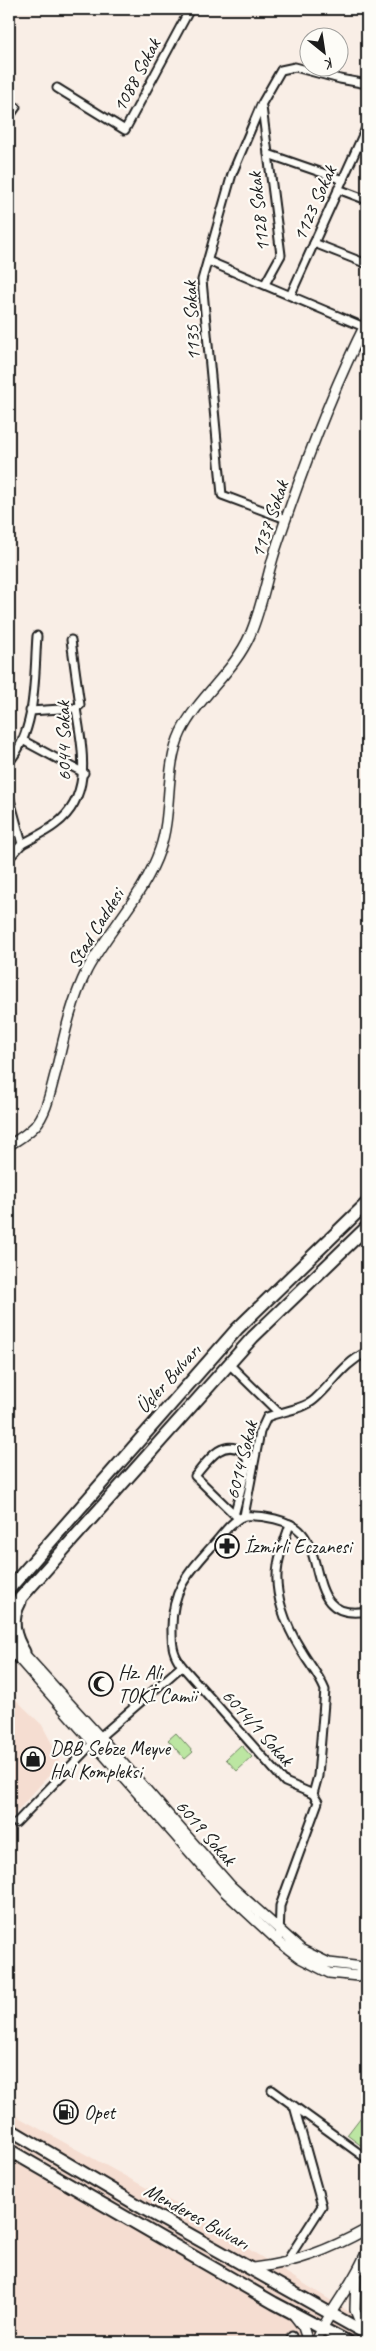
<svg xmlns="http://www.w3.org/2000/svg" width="376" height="2351" viewBox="0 0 376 2351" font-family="Caveat,sans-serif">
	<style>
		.built { fill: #f5ddd1 }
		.green { fill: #bce6a2; stroke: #6c815f }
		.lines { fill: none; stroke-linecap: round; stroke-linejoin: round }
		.minor-casing { stroke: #1c1c1c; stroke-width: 11 }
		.tertiary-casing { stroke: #1c1c1c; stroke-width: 12 }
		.primary-casing { stroke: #1c1c1c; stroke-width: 15 }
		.minor { stroke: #fdfcf7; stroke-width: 7 }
		.tertiary { stroke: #fdfcf7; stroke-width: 9 }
		.primary { stroke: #fdfcf7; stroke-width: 11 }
		.labels { text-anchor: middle; stroke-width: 4.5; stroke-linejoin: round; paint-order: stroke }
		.street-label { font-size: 20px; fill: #1c1c1c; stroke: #fdfcf7 }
		.poi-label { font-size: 20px; fill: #1c1c1c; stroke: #fdfcf7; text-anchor: start }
	</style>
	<rect width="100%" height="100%" fill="#f9eee6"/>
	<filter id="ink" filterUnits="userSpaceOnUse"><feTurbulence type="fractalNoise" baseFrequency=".02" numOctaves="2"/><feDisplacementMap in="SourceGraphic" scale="10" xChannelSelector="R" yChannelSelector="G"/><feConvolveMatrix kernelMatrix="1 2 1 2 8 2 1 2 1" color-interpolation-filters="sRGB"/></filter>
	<g filter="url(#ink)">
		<!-- built -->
		<g class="built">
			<path d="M9,1693L42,1725L58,1755L59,1764L9,1820Z"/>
			<path d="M9,2112L183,2208L367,2323V2342H9Z"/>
		</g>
		<!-- green -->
		<g class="green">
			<path d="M176,1733L193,1752L185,1759L168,1740Z"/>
			<path d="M241,1745L252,1757L237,1771L226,1759Z"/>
			<path d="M367,2109V2150L347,2135Z"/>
		</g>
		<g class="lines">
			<!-- minor casing -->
			<g class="minor-casing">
				<g id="minor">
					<path d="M57,88L125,130L190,9"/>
					<path d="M262,107L281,255L265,284"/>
					<path d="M9,117L16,107"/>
					<path d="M268,154L343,180"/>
					<path d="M338,189L367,200"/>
					<path d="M314,243L367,264"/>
					<path d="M208,261L364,327"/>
					<path d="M291,294L367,126"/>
					<path d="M286,519L222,495L202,280L232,174L261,105L281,70L295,67L340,79L367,84"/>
					<path d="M30,711L76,708"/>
					<path d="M24,741L84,773"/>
					<path d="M9,762C37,730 34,677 37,636"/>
					<path d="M9,796L22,844L9,858"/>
					<path d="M22,844C33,838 46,832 56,824C94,795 82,748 76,708L80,705L71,640"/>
					<path d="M229,1364L278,1412"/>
					<path d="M235,1512L248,1461L242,1451C221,1438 207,1462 195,1476L238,1518"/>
					<path d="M244,1516C261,1515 290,1519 302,1533C325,1560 309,1622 367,1611"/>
					<path d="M290,1524C286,1537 280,1551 278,1565C273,1593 286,1626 301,1650C309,1664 319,1675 325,1690L318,1776L313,1794"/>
					<path d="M182,1666L285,1782L313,1794L318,1802L280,1906L279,1942"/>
					<path d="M16,1823L93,1743L182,1666C173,1654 172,1646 172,1631C171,1590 188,1573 214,1544C223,1534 231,1521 244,1516L260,1432L267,1417C281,1411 303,1410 315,1399C334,1382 343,1364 367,1352"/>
					<path d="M272,2090L367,2159"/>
					<path d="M285,2264L322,2206L294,2106"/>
					<path d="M290,2342L292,2336"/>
				</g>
			</g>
			<!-- tertiary casing -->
			<g class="tertiary-casing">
				<g id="tertiary">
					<path d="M9,1145C18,1140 27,1134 35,1126C47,1113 51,1088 56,1071C64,1037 71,1002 87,970C109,929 145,894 160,849C173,811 164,768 181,732C199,696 234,672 250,635C263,605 267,573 278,542C303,468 331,392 367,321"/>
					<path d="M9,1637L100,1737L231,1886L302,1950L329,1963L363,1967L358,1976L329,1973L300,1958L279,1942L225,1892L12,1651"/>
					<path d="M253,2268C296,2263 329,2250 367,2229"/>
					<path d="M356,2277L355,2310L364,2332"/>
					<path d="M293,2314L303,2327L308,2342"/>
					<path d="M316,2342C329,2309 355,2283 367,2250"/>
				</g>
			</g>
			<!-- primary casing -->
			<g class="primary-casing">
				<g id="primary">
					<path d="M9,1589L237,1329L367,1203"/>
					<path d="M20,1602C10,1620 14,1636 24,1652"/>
					<path d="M9,1611L253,1337L367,1227"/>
					<path d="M9,1650L16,1655"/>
					<path d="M9,2129L146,2210L367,2334"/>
					<path d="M9,2150L274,2303L348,2342"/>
				</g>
			</g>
			<!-- minor -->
			<use href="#minor" class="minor"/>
			<!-- tertiary -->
			<use href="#tertiary" class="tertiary"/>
			<!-- primary -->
			<use href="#primary" class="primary"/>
		</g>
	</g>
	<!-- icons -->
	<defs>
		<g id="pharmacy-ring" transform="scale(1.25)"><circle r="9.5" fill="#fdfcf7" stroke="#1c1c1c" stroke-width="1.5"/><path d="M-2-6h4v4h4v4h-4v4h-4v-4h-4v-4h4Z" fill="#1c1c1c"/></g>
		<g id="mosque-ring" transform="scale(1.25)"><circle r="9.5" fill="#fdfcf7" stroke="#1c1c1c" stroke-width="1.5"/><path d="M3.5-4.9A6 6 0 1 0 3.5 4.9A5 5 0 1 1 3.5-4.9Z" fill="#1c1c1c"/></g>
		<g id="shop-ring" transform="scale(1.25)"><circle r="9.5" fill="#fdfcf7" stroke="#1c1c1c" stroke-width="1.5"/><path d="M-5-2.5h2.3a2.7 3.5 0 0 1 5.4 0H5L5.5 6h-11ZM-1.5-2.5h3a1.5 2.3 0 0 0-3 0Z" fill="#1c1c1c"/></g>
		<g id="fuel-ring" transform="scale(1.25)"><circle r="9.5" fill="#fdfcf7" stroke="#1c1c1c" stroke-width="1.5"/><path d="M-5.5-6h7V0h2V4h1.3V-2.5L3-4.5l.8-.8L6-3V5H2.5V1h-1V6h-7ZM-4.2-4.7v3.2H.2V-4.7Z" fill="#1c1c1c"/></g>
	</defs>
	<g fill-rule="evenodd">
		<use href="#pharmacy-ring" x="227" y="1546"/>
		<use href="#mosque-ring" x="101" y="1684"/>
		<use href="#shop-ring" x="33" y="1759"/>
		<use href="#fuel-ring" x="66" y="2112"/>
	</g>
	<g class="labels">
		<!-- street labels -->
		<g class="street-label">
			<text transform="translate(136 75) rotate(-62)" y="7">1088 Sokak</text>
			<text transform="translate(314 203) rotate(-66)" y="7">1123 Sokak</text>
			<text transform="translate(258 212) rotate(-96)" y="7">1128 Sokak</text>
			<text transform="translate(191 321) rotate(-93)" y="7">1135 Sokak</text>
			<text transform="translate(269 519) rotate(-71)" y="7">1137 Sokak</text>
			<text transform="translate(63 741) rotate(-91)" y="7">6044 Sokak</text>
			<text transform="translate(95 928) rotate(-58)" y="7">Stad Caddesi</text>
			<text transform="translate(168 1378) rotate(-48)" y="7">Üçler Bulvarı</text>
			<text transform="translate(241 1460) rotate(-76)" y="7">6014 Sokak</text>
			<text transform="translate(258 1727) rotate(48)" y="7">6014/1 Sokak</text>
			<text transform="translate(206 1832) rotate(49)" y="7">6019 Sokak</text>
			<text transform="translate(197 2216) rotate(29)" y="7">Menderes Bulvarı</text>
		</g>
		<!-- poi labels -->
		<g class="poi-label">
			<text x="244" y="1553">İzmirli Eczanesi</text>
			<text x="118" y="1679">Hz. Ali<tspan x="118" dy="23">TOKİ Camii</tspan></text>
			<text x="50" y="1755">DBB Sebze Meyve<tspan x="50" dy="23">Hal Kompleksi</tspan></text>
			<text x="84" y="2119">Opet</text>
		</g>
	</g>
	<!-- margin -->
	<rect width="376" height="2351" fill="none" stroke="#fdfcf7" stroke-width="30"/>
	<rect x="15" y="15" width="346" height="2321" fill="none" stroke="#1c1c1c" stroke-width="2" filter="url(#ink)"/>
	<!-- north arrow -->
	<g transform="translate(324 52) rotate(150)"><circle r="24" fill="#fdfcf7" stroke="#a3a29f"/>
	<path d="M0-4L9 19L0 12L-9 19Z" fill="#1c1c1c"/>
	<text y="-8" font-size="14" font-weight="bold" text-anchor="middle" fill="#1c1c1c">K</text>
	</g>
</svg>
